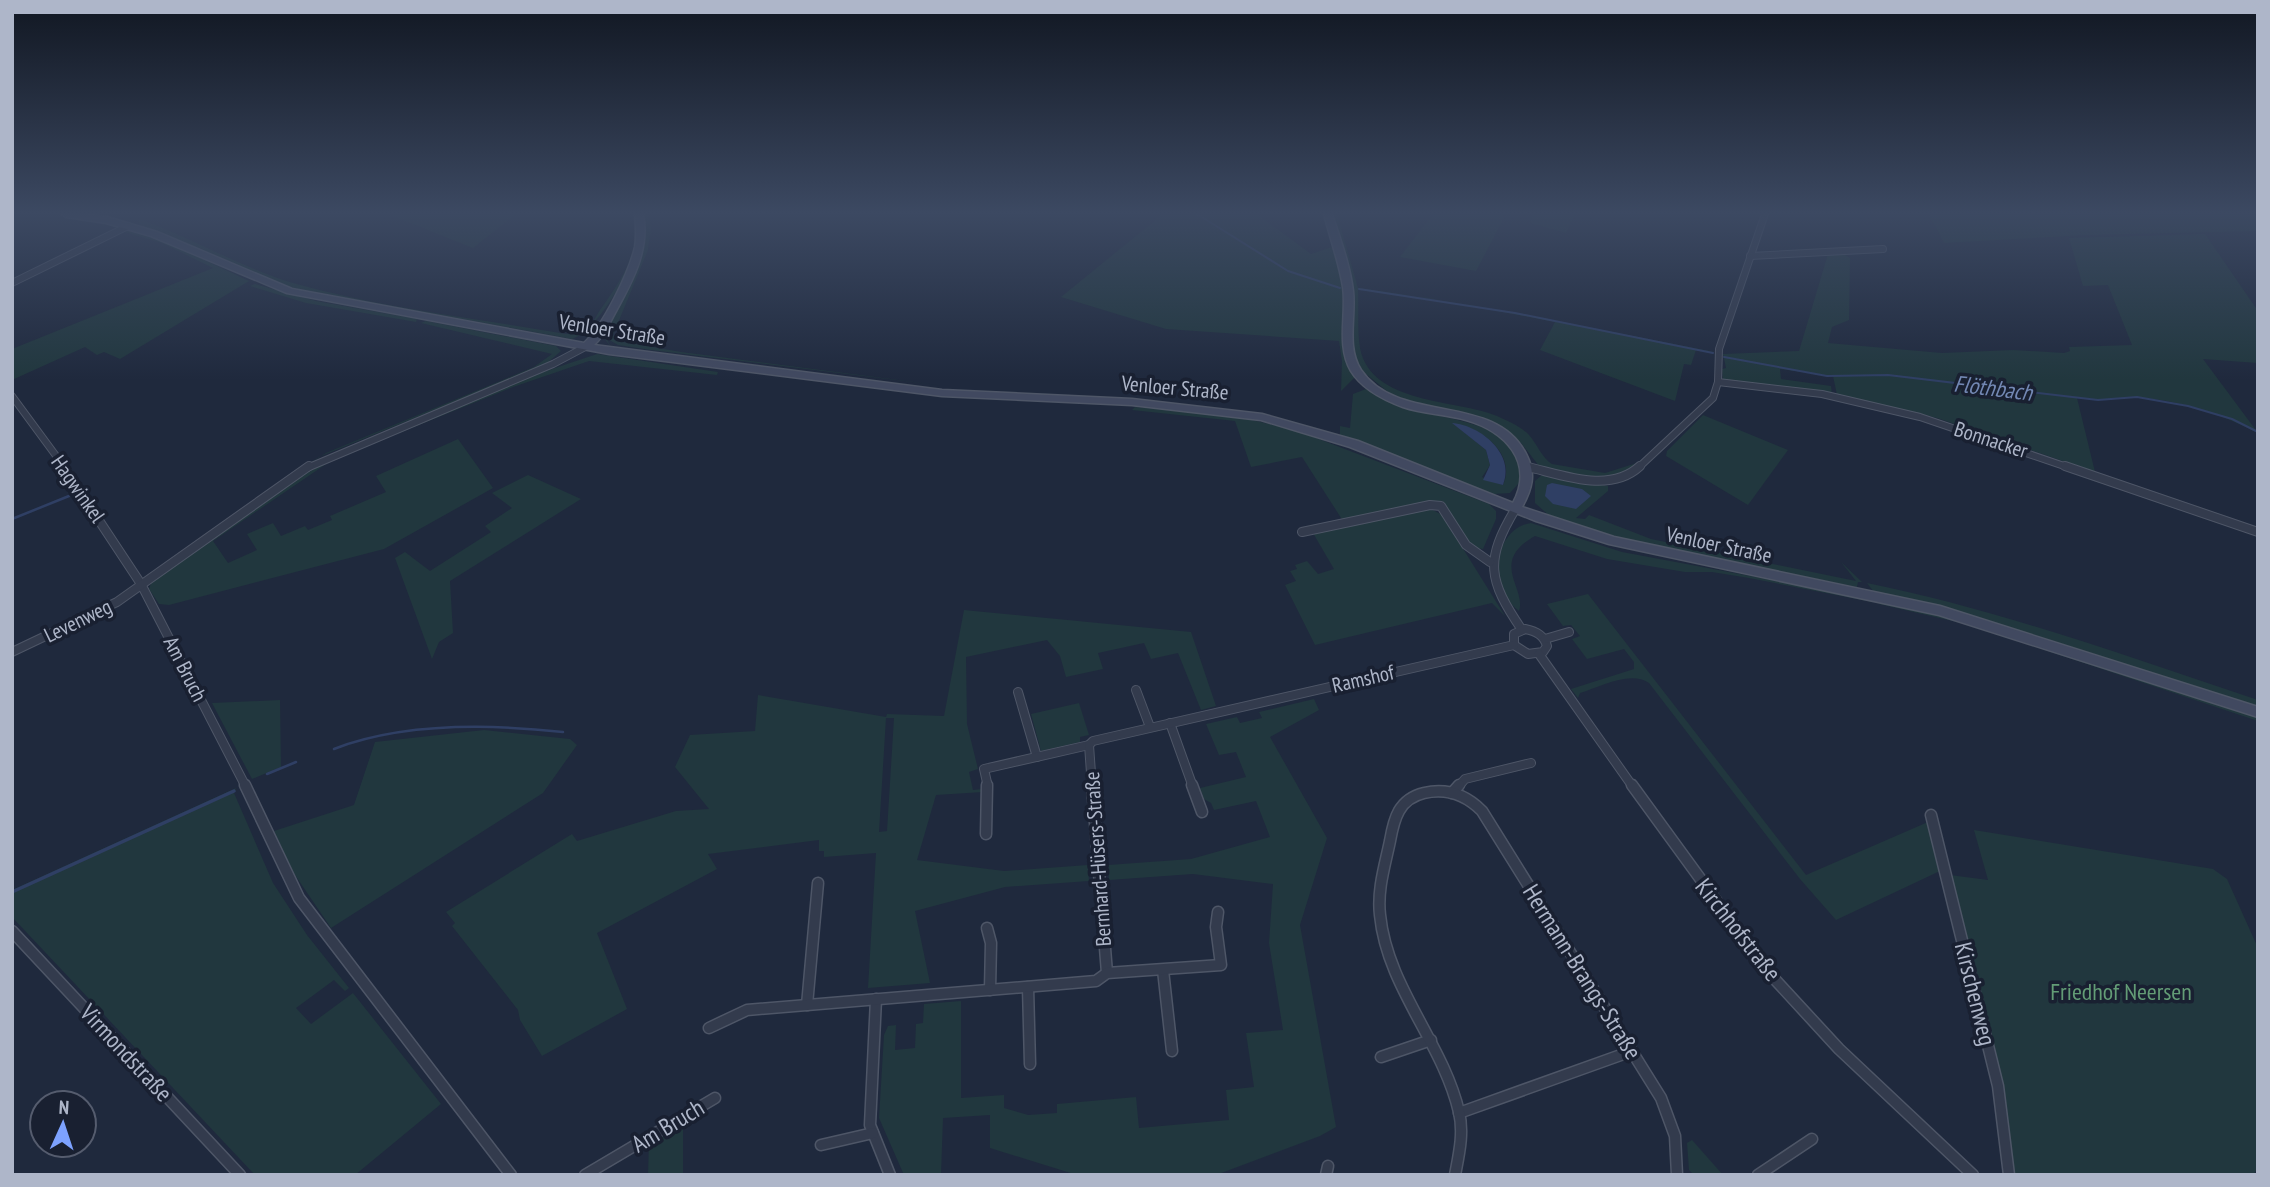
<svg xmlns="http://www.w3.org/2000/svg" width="2270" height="1187" viewBox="0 0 2270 1187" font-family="'PT Sans Narrow',sans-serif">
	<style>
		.green { fill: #21373e; fill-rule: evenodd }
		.water { fill: #2f3f64 }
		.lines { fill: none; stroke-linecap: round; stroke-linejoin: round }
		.stream-far2 { stroke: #2f3f64; stroke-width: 2 }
		.stream-far1 { stroke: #2f3f64; stroke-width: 2.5 }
		.stream { stroke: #2f3f64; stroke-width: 3.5 }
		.street-far2-casing { stroke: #4e5667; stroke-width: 8 }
		.street-far1-casing { stroke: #4e5667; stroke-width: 10 }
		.street-casing { stroke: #4e5667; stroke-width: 13 }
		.secondary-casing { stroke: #4e5667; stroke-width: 3 }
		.street-far2 { stroke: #333b4d; stroke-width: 6 }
		.street-far1 { stroke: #333b4d; stroke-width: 8 }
		.street { stroke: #333b4d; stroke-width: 10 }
		.secondary { fill: #414960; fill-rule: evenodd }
		.labels { text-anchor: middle; stroke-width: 7; stroke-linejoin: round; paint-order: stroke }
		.street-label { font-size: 21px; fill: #aeb6c9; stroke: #192031 }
		.water-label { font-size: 23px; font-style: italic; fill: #7388b4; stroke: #192031 }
		.near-street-label { font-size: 24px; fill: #aeb6c9; stroke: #192031 }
		.near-park-label { font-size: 24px; fill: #639c76; stroke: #192031 }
	</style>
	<rect width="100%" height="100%" fill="#1f293d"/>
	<!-- green -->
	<g class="green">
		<path d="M388,214H516L473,248Z"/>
		<path d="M633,214C656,237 600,331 572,339L293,288L140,226L138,222L140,219C192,238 240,267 293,283C381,308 475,318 566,334C571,333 578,333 582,331C591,328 595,318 600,310C619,283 644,249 633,214Z"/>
		<path d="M642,214H648L651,228L648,250L613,335L618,341L681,352L945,386L651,350L618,345L606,338L611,347L604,338L645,241Z"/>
		<path d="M1163,214H1257L1311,254L1332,247L1325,214L1344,289V357L1355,377L1341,391L1342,361L1339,341L1166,329L1061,297Z"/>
		<path d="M1331,214H1337L1358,288C1478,304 1596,329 1715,352L1696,350L1691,365L1684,364L1675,401L1540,350L1555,322L1429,298L1358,289C1359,309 1357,329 1360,348C1371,405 1457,399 1497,416C1508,421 1520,426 1529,435C1537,444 1542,458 1552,464L1605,473L1640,462L1629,472L1597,480L1539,466L1521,443L1488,420L1408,401L1388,392L1360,369L1352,354L1338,238Z"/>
		<path d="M1433,214H1497L1505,216L1476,271L1400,257Z"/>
		<path d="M1533,214H1575L1566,233L1530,223Z"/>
		<path d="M1929,214H2258V231L2086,235L1944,243Z"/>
		<path d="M130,230L175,246L249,281L120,359L104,352L97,355L85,347L12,380V349L213,268L162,243L121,231Z"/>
		<path d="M2205,234L2258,311V363L2203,359L2258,433C2223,415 2178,399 2137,398C2117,398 2098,401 2077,398L2095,472L1937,418L1837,395L1833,376L1780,369L1781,379L1831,386L1832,394L1723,381L1722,369L1726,368L1723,354L1799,351L1828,254L1842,253L1850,258L1849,320L1832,327L1828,343L1942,353L2013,350L2064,353L2070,351L2069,347L2132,345L2108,285L2083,286L2069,238Z"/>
		<path d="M255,284L316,301L417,319L416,322L306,303L250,286Z"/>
		<path d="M426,321L556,346L561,351L546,364L319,457L244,506L326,453L534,367L552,354L421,323Z"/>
		<path d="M597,354L718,372L717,375L589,361L513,387L332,460L213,541L228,563L257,550L247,534L273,523L281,536L305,526L308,530L332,520L330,516L386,492L376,476L458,439L493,488L384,549L169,605L159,604L149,589L152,580L312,467L519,380Z"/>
		<path d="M1366,389C1384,394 1399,405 1416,410C1454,422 1530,424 1519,483L1510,493L1494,494L1340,436V426L1350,428L1353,394ZM1454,424C1481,427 1517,454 1503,485L1482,477L1490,465L1486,450Z"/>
		<path d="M1135,407L1235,416L1295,430L1489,504L1496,511V519L1483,549L1471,547L1442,501L1343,521L1302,457L1251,467L1235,421L1132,410Z"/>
		<path d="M1703,415L1788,450L1748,505L1666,456L1667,451Z"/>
		<path d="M1543,474L1608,486V491L1576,518L1585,519L1589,515L1651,539L1856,581L1841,562L1862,582H1858L1857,587L1646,545L1552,518L1535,503V481Z"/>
		<path d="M528,475L581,499L450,581L453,633L439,642L432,659L395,558L405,552L430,571L491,532L485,526L512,508L492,493Z"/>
		<path d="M1431,509L1442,515L1505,616L1492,603L1315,645L1285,585L1296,581L1290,571L1297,569L1295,565L1307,561L1318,574L1334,569L1313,533Z"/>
		<path d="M1531,523L1622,552L1868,598L1872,602L1749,578L1712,572H1685L1607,559L1535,536C1488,562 1527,588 1519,611C1509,603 1499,593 1497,580C1493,558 1506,526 1531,523Z"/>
		<path d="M1867,583C2000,610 2129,657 2258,700V707L2038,636L1873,591Z"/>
		<path d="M1588,594L1806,875L1928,822L1940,871L1836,920L1800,879L1649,683C1630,670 1600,687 1580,693L1578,698L1571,689L1634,669V662L1624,649L1587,659L1572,639L1580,636L1571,625L1563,626L1547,604Z"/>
		<path d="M1886,602L1946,617L2258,716V721L1970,625L1879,604Z"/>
		<path d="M964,610L1191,632L1216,706L1201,710L1178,653L1151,659L1144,643L1098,653L1103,669L1066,677L1060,656L1047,640L966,657L967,724L978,769L969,772L973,790L982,789L983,792L936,795L917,860L1004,871L1088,865L1089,881L1005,887L915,911L930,983L868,988L876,853L824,857V851H819V840L708,854L717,869L597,933L627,1009L542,1056L520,1020L518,1010L452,926L455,923L446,912L572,834L577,841L676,811L709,809L675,767L690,735L755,731L758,695L886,717L887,714L944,716ZM886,718H894L887,831L879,832Z"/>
		<path d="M1314,699L1319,710L1270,737L1327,838L1300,925L1336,1127L1320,1136L1216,1175H1077L990,1148V1115L943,1118L941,1175H904L879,1118L884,1035L888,1026L896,1025L895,1050L915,1048L916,1024L923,1023L924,1004L961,1001V1098L1004,1095V1108L1028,1115L1057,1113V1104L1136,1097L1139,1128L1229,1120L1226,1090L1254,1087L1246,1033L1283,1030L1269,943L1273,884L1193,874L1109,880L1108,865L1191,859L1270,837L1256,801L1214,810L1211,803L1204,799L1200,788L1246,777L1236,752L1219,755L1206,724L1237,717L1240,723L1262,718L1259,712Z"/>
		<path d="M280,700L281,767L252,779L212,703Z"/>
		<path d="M1079,703L1089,735L1080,737V742L1041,751L1031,714Z"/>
		<path d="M484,730L570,739L577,745L543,793L331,928L293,872L274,831L354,805L375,742Z"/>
		<path d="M236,788L234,793L273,883L307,935L349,988L345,991L334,980L296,1008L311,1024L353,993L441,1104L355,1175H255L12,917V890Z"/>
		<path d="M1974,830L2213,869L2227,879L2258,948V1168L2253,1175H2014L2004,1088L1950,875L1988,880Z"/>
		<path d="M683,1120V1175H648L649,1141Z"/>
		<path d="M1692,1140L1723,1175L1693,1174L1689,1170L1687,1143Z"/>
	</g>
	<!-- water -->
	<g class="water">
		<path d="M1452,423C1480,425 1516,454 1503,485L1483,480L1490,465L1486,450Z"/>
		<path d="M1552,483L1582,489L1591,496L1576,509L1553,504L1545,496L1547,485Z"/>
	</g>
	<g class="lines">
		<!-- stream-far2 -->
		<g class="stream-far2">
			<path d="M1197,214L1288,271L1340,288"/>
			<path d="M1359,289L1515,313L1713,353"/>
			<path d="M1724,357L1827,376L1888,375L2098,400L2137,397L2188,406L2232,419L2258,432"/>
		</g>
		<!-- stream-far1 -->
		<g class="stream-far1">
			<path d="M12,519L69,496"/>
			<path d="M334,749C404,722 490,724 563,732"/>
			<path d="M267,774L296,762"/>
		</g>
		<!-- stream -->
		<path class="stream" d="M12,892L234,791"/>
		<!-- street-far2 casing -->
		<g class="street-far2-casing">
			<g id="street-far2">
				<path d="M1750,256L1883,249"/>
				<path d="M12,283L128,226"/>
				<path d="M1718,382L1822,394L1920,417L2070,468"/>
				<path d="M12,396L65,468"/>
				<path d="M1528,467L1532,468"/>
				<path d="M307,468L553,364L587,346"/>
				<path d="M1638,468L1713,398L1718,382L1719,349L1765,214"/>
			</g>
		</g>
		<!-- street-far1 casing -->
		<g class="street-far1-casing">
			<g id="street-far1">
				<path d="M63,466L141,584L246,787"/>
				<path d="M2065,466L2258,532"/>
				<path d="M1528,467C1563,475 1610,494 1640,466"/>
				<path d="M1516,508C1484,561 1488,580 1522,630"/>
				<path d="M1302,532L1430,505L1441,506L1466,545L1490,562"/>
				<path d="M1525,629C1536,631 1544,635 1547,646L1543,652L1528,654L1514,645V634Z"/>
				<path d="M1545,639L1569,632"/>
				<path d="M12,652L117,602L309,466"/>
				<path d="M1539,654L1633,787"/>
				<path d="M1136,690L1150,727"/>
				<path d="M1018,692L1037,757"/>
				<path d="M1170,723L1193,787"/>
				<path d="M988,787L984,769L1089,745"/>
				<path d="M1092,787L1089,745L1093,741L1514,645"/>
				<path d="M1458,787L1465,779L1531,763"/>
			</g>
		</g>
		<!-- street casing -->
		<g class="street-casing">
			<g id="street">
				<path d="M245,785L299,898L511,1175"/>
				<path d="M1092,785L1107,973"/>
				<path d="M1192,785L1202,812"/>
				<path d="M1632,785L1769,973L1839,1049L1973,1175"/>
				<path d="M1452,793L1459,785"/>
				<path d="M1931,815L1998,1086L2009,1175"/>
				<path d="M986,834L987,785"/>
				<path d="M987,928L991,943L990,990"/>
				<path d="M12,931L240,1175"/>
				<path d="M1163,970L1172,1051"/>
				<path d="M1028,987L1030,1064"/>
				<path d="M876,999L870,1125L890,1175"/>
				<path d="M807,1005L818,883"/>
				<path d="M709,1028L747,1010L1096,981L1107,973L1221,965L1216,927L1218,912"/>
				<path d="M1381,1057L1431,1040"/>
				<path d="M1459,1113L1632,1051"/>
				<path d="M821,1145L873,1133"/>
				<path d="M585,1175L715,1098"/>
				<path d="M1326,1175L1328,1166"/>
				<path d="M1455,1175C1459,1154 1464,1133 1459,1112C1443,1043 1387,987 1380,915C1377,890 1385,865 1390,841C1394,818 1399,799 1424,793C1446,788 1466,795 1482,811L1661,1098L1675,1136L1677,1175"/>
				<path d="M1758,1175L1812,1139"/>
			</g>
		</g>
		<!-- secondary casing -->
		<g class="secondary-casing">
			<path id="secondary" d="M62,214H82L107,217L157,232L292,289L584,343C603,326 629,273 635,247C637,236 636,225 635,214H643C650,250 632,282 615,313C609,324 604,336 594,345L942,390L1132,399L1262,414L1358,441L1513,503C1535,462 1505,431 1466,420C1445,414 1424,414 1403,407C1384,400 1362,389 1351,371C1336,345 1347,314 1343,287C1339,262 1330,238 1324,214H1332C1340,239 1350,265 1353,291C1356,317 1346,347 1361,370C1399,426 1497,391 1527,456C1536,474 1532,489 1522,507L1614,537L1940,606L2258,707V717L1939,615L1609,544L1536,521L1350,447L1261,420L1132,405L942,396L609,354L287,293L151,236L106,223L66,217Z"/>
		</g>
		<!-- street-far2 -->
		<use href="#street-far2" class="street-far2"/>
		<!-- street-far1 -->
		<use href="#street-far1" class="street-far1"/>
		<!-- street -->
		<use href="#street" class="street"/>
		<!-- secondary -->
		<use href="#secondary" class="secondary"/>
	</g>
	<!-- sky -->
	<linearGradient id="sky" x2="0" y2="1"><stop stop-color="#111722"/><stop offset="0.56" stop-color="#3c4962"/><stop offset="1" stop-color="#3c4962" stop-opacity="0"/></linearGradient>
	<rect width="2270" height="380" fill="url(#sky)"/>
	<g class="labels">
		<!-- street labels -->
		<g class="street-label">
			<text transform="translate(612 330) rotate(9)" y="7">Venloer Straße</text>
			<text transform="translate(1175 388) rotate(5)" y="7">Venloer Straße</text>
			<text transform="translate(1991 440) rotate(18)" y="7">Bonnacker</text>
			<text transform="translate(78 489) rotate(55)" y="7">Hagwinkel</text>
			<text transform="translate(1719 545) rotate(12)" y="7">Venloer Straße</text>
			<text transform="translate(78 621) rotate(-26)" y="7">Levenweg</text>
			<text transform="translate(185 669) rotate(63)" y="7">Am Bruch</text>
			<text transform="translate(1363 679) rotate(-13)" y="7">Ramshof</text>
			<text transform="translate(1098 859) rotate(-94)" y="7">Bernhard-Hüsers-Straße</text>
		</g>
		<!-- water labels -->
		<g class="water-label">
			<text transform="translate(1993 388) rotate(7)" y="8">Flöthbach</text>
		</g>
		<!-- near-street labels -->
		<g class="near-street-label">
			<text transform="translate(1738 930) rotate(52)" y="8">Kirchhofstraße</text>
			<text transform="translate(1582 972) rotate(58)" y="8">Hermann-Brangs-Straße</text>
			<text transform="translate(1975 994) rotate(76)" y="8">Kirschenweg</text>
			<text transform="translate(126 1053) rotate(47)" y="8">Virmondstraße</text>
			<text transform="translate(668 1126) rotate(-31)" y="8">Am Bruch</text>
		</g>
		<!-- near-park labels -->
		<g class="near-park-label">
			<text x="2121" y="1000">Friedhof Neersen</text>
		</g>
	</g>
	<!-- border -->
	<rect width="2270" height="1187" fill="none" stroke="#aeb6c9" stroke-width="28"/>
	<!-- north arrow -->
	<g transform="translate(63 1124) rotate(3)"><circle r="33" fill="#192031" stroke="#555c6e" stroke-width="2"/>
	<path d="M0-5L12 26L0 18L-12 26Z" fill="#7da2ff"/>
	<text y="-10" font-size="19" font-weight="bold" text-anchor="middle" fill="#aeb6c9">N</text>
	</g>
</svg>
